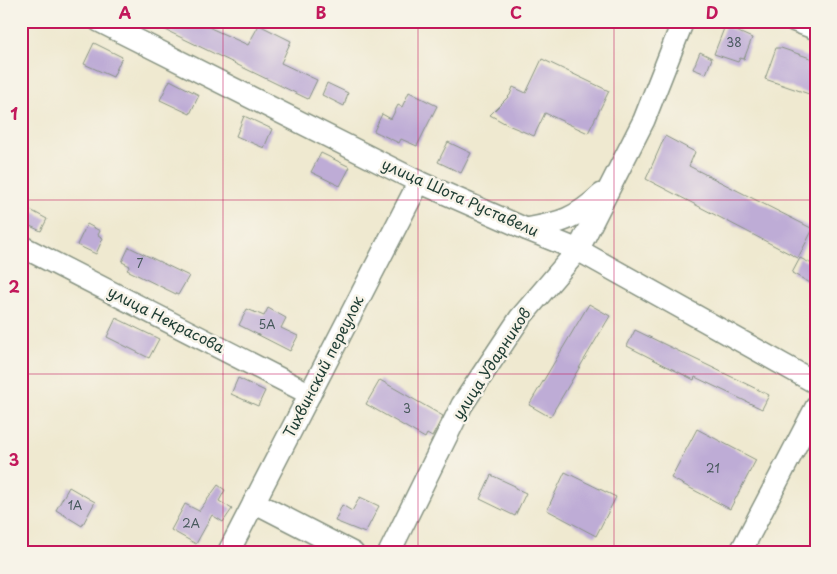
<svg xmlns="http://www.w3.org/2000/svg" width="837" height="574" viewBox="0 0 837 574" font-family="'Playpen Sans',sans-serif">
	<style>
		.building { fill: #beacd6 }
		.lines { fill: none; stroke-linecap: round; stroke-linejoin: round }
		.minor-casing { stroke: #879382; stroke-width: 24 }
		.minor { stroke: #fff; stroke-width: 21 }
		.grid { fill: none; stroke: #c2185b; stroke-width: 1; stroke-opacity: 0.55 }
		.labels { text-anchor: middle; stroke-width: 5; stroke-linejoin: round; paint-order: stroke }
		.number-label { font-size: 12px; fill: #47595c }
		.street-label { font-size: 15px; fill: #1f3d34; stroke: #f7f3e8 }
		.neatline { fill: none; stroke: #c2185b; stroke-width: 2 }
		.grid-label { font-size: 16px; text-anchor: middle; font-weight: bold; fill: #c2185b }
	</style>
	<rect width="100%" height="100%" fill="#f7f3e8"/>
	<filter id="ink" filterUnits="userSpaceOnUse"><feTurbulence type="fractalNoise" baseFrequency=".02" numOctaves="2"/><feDisplacementMap in="SourceGraphic" scale="10" xChannelSelector="R" yChannelSelector="G"/><feConvolveMatrix kernelMatrix="1 2 1 2 8 2 1 2 1" color-interpolation-filters="sRGB"/></filter>
	<filter id="wash" filterUnits="userSpaceOnUse"><feTurbulence type="fractalNoise" baseFrequency=".0096" numOctaves="4" result="noise"/><feDisplacementMap in="SourceGraphic" scale="20" xChannelSelector="R" yChannelSelector="G"/><feGaussianBlur stdDeviation="1.12" result="paint"/><feColorMatrix in="noise" values="0 0 0 0 0 0 0 0 0 0 0 0 0 0 0 0 0 1.4 0 .05"/><feComposite in="paint" operator="in"/></filter>
	<g filter="url(#wash)">
		<rect width="100%" height="100%" fill="#efe9d0"/>
		<g id="blocks">
			<!-- building -->
			<g class="building">
				<path d="M147,21H195L248,45L259,25L291,41L281,63L317,80L308,99Z"/>
				<path d="M725,26L752,38L744,59L740,58L738,62L714,54Z"/>
				<path d="M94,43L122,57L113,77L84,64Z"/>
				<path d="M776,48H781L816,60V91L811,89L809,94L765,79Z"/>
				<path d="M700,52L712,58L706,74L693,69Z"/>
				<path d="M542,59L609,91L588,133L545,113L534,136L508,125L490,115L510,95L513,87L526,93Z"/>
				<path d="M170,80L199,95L190,114L160,100Z"/>
				<path d="M327,83L348,93L344,106L322,95Z"/>
				<path d="M409,92L437,106L417,146L401,139L399,143L374,131L382,114L391,119L398,105L402,107Z"/>
				<path d="M244,116L272,129L264,148L236,136Z"/>
				<path d="M665,136L695,152L689,166L813,229L798,258L646,179Z"/>
				<path d="M448,142L471,153L461,173L438,162Z"/>
				<path d="M321,153L350,167L340,186L311,172Z"/>
				<path d="M21,205L47,219L41,231L21,222Z"/>
				<path d="M87,224L100,231L98,235L103,238L96,254L77,245Z"/>
				<path d="M129,247L189,276L178,295L127,270L130,266L122,262Z"/>
				<path d="M800,258L816,266V286L792,273Z"/>
				<path d="M589,304L610,316L550,417L529,405Z"/>
				<path d="M268,308L286,318L281,328L298,336L290,351L239,325L247,309L264,316Z"/>
				<path d="M116,318L159,339L149,358L107,337Z"/>
				<path d="M635,330L769,395L762,409L695,377L694,380L627,346Z"/>
				<path d="M238,378L265,391L258,406L231,394Z"/>
				<path d="M380,380L443,416L432,437L427,434L425,438L366,404Z"/>
				<path d="M697,429L756,460L730,509L671,478Z"/>
				<path d="M565,472L616,497L596,536L547,510Z"/>
				<path d="M491,475L515,486V488L526,493L515,516L480,499Z"/>
				<path d="M218,485L225,490L219,501L232,509L223,522L212,515L196,544L171,530L185,504L199,511Z"/>
				<path d="M69,487L95,502L82,526L56,510Z"/>
				<path d="M360,497L379,506L365,533L335,521L342,505L352,511Z"/>
			</g>
		</g>
	</g>
	<g filter="url(#ink)">
		<use href="#blocks" fill-opacity="0" stroke="#879382" stroke-width="1"/>
		<g class="lines">
			<!-- minor casing -->
			<g class="minor-casing">
				<g id="minor">
					<path d="M99,21L419,182L526,229L578,250L816,383"/>
					<path d="M795,21L816,29"/>
					<path d="M526,229C561,223 575,219 602,194"/>
					<path d="M21,246L310,394"/>
					<path d="M254,502L353,553"/>
					<path d="M228,553L419,182"/>
					<path d="M389,553L462,405L520,318L578,250L644,120L683,21"/>
					<path d="M740,553L816,407"/>
				</g>
			</g>
			<!-- minor -->
			<use href="#minor" class="minor"/>
		</g>
	</g>
	<!-- grid -->
	<path class="grid" d="M223,21V553M418,21V553M614,21V553M21,200H816M21,374H816"/>
	<g class="labels">
		<!-- number labels -->
		<g class="number-label">
			<text x="734" y="47">38</text>
			<text x="140" y="268">7</text>
			<text x="267" y="329">5А</text>
			<text x="407" y="413">3</text>
			<text x="713" y="473">21</text>
			<text x="75" y="510">1А</text>
			<text x="191" y="528">2А</text>
		</g>
		<!-- street labels -->
		<g class="street-label">
			<text transform="translate(460 198) rotate(24)" y="5">улица Шота Руставели</text>
			<text transform="translate(166 320) rotate(27)" y="5">улица Некрасова</text>
			<text transform="translate(492 364) rotate(-57)" y="5">улица Ударников</text>
			<text transform="translate(324 367) rotate(-63)" y="5">Тихвинский переулок</text>
		</g>
	</g>
	<!-- margin -->
	<rect width="837" height="574" fill="none" stroke="#f7f3e8" stroke-width="55"/>
	<rect x="28" y="28" width="782" height="518" class="neatline"/>
	<g class="grid-label">
		<text x="125" y="19">A</text>
		<text x="321" y="19">B</text>
		<text x="516" y="19">C</text>
		<text x="712" y="19">D</text>
		<text x="14" y="120">1</text>
		<text x="14" y="293">2</text>
		<text x="14" y="466">3</text>
	</g>
</svg>
